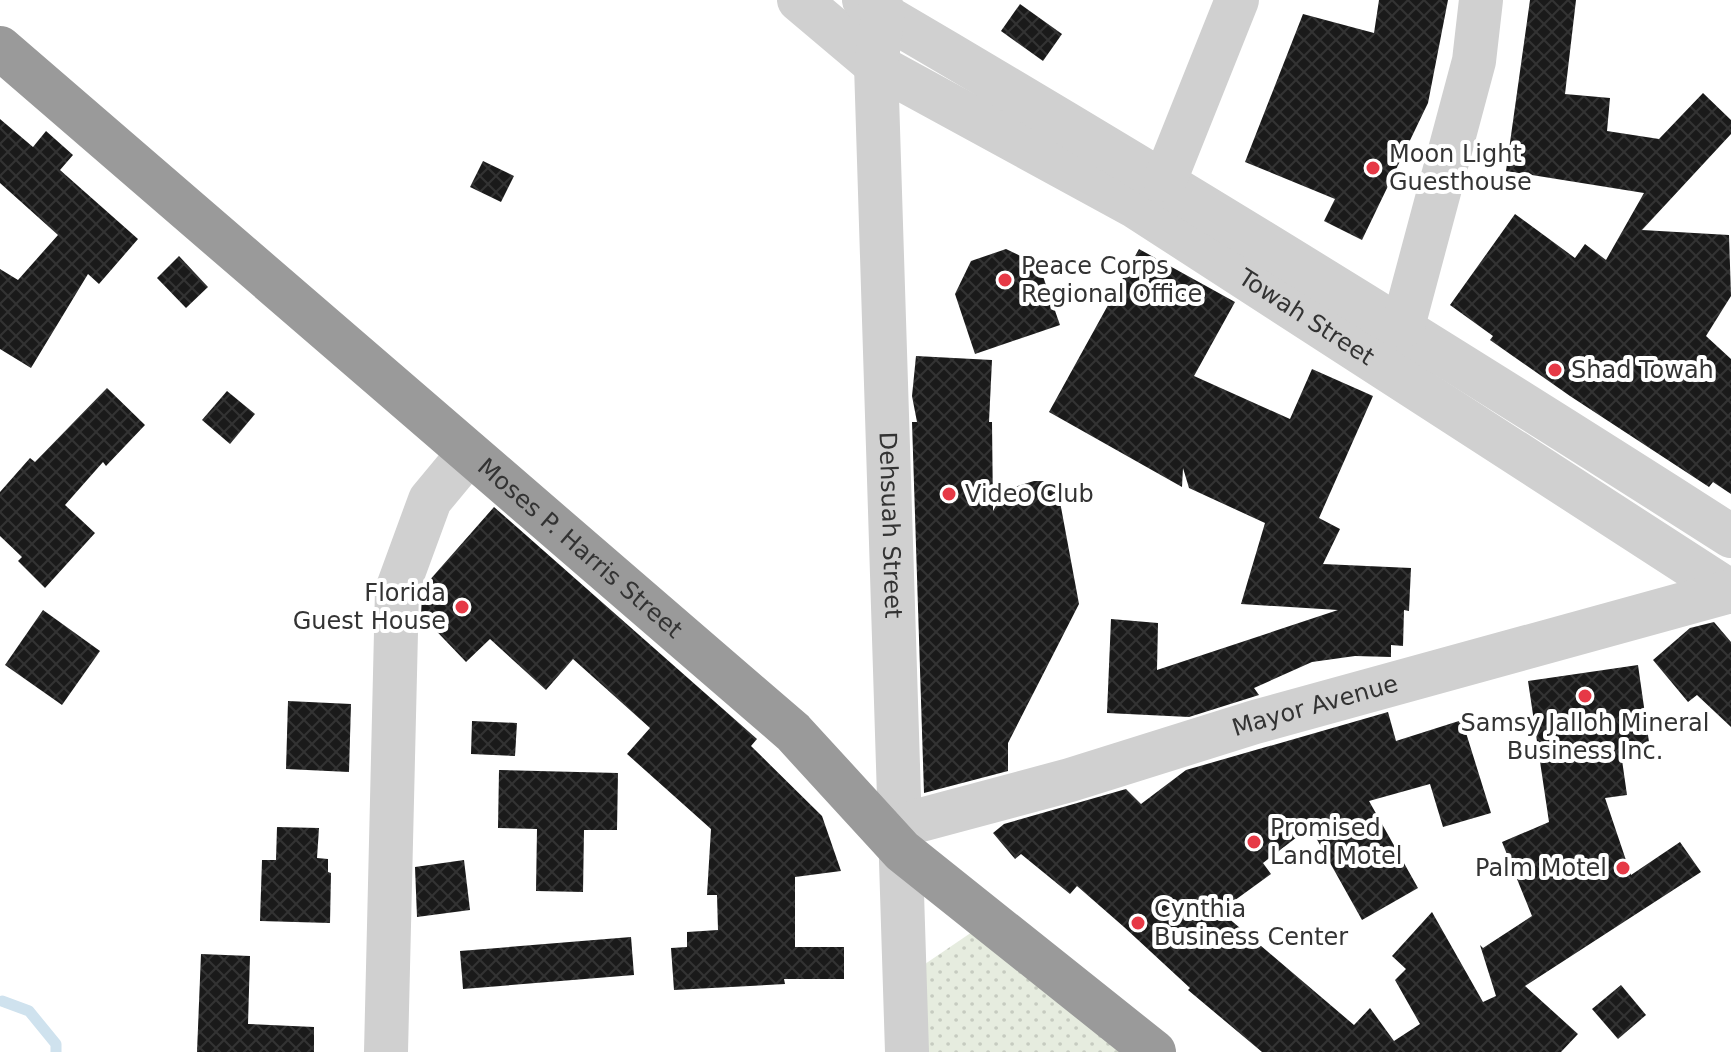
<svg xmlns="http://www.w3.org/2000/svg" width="1731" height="1052" viewBox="0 0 1731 1052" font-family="'DejaVu Sans',sans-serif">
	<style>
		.grass { fill: url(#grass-dots) }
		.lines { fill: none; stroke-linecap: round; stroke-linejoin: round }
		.stream { stroke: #cfe2ee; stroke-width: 11 }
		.building { fill: url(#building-cross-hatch) }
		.minor { stroke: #d0d0d0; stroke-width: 44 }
		.highway { stroke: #9a9a9a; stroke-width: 44 }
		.poi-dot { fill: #e63946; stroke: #fff; stroke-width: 3 }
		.labels { text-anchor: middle; stroke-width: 8; stroke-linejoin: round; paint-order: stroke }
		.poi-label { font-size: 24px; fill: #333; stroke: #fff; text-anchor: start }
		.street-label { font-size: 24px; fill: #333; stroke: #fff }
	</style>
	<defs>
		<pattern id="grass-dots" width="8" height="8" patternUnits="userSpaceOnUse" patternTransform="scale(2)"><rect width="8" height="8" fill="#e6ecdf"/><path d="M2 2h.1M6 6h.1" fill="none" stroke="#c6cbc0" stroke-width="1.8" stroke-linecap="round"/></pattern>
		<pattern id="building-cross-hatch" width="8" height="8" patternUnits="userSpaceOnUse" patternTransform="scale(2)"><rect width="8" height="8" fill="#1a1a1a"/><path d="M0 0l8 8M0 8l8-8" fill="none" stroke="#333"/></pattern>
	</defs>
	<rect width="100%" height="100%" fill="#fff"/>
	<!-- grass -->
	<path class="grass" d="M975,930L1125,1052H923L925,964Z"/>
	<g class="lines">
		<!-- stream -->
		<path class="stream" d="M2,1001L29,1011L56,1044V1052"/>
	</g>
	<!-- building -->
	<g class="building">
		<path d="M1379,0H1448L1428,103L1362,240L1324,221L1335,199L1245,162L1303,14L1374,33Z"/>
		<path d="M1530,0H1576L1565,94L1610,98L1607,131L1659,139L1703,93L1731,120V134L1642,230L1729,235L1731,296L1706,336L1731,359V494L1713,482L1709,487L1570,396L1490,340L1493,336L1450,305L1515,214L1575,258L1585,244L1606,260L1644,193L1506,171Z"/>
		<path d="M1020,4L1062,34L1043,61L1001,31Z"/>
		<path d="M0,119L33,147L46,131L73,155L60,170L138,239L99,284L88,274L31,368L0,349V269L18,280L58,235L0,183Z"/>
		<path d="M483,161L514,176L501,202L470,187Z"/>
		<path d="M1006,249L1039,265L1060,325L975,354L955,294L971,261Z"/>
		<path d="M1139,249L1235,302L1194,376L1290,419L1312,369L1373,396L1319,518L1340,529L1323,564L1411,568L1409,611L1404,610L1403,646L1391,645V657L1355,656L1312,662L1254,688L1259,695L1189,717L1107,713L1111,619L1158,623L1157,670L1338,610L1241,604L1265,523L1189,488L1183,468L1182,487L1049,412Z"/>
		<path d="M179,256L208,287L186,308L157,278Z"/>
		<path d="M916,356L992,360L989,422H992L993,511L1005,490L1034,481H1043L1058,491L1079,604L1008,743V771L924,793L912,422H917L912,396Z"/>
		<path d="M107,388L145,425L106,466L103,462L65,505L95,533L45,588L18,561L22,557L0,536V492L30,458L35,462Z"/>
		<path d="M227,391L255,414L230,444L202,420Z"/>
		<path d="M494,507L757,739L751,746L822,816L841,871L795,877V947H844V979H784L785,984L674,990L671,948L687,947V932L718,930L717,895H707L711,829L627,754L650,728L573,659L546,690L490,639L466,662L421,615L422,595L432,583L428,582Z"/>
		<path d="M43,610L100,651L62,705L5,665Z"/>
		<path d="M1714,622L1731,642V727L1697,695L1688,702L1653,660L1690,628Z"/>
		<path d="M1638,665L1650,749L1621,753L1627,795L1605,798L1631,875L1680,842L1701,872L1525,986L1578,1034L1561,1052H1262L1188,990L1190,988L1124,927L1077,886L1070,894L1021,854L1015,859L993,833L1004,824L1126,789L1141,804L1186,770L1388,712L1396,741L1462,720L1491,813L1443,827L1430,784L1369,801L1418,888L1362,920L1310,827L1263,863L1271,874L1220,911L1354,1025L1370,1008L1394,1041L1420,1024L1395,980L1406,969L1392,956L1432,912L1483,1002L1496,996L1480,945L1483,948L1532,916L1502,842L1549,822L1528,681Z"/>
		<path d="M288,701L351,704L349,772L286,769Z"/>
		<path d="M472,721L517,723L515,756L471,754Z"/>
		<path d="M499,770L618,773L617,830H584L583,892L536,891L537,829L498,828Z"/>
		<path d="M277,827L319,828L317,858L328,859V872L331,873L330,923L260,921L262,860H276Z"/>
		<path d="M464,860L470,910L417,917L415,867Z"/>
		<path d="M631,937L634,975L463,989L460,951Z"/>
		<path d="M201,954L250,956L248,1024L314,1027V1052H197Z"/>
		<path d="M1621,985L1646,1015L1618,1039L1592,1009Z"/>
	</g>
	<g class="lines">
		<!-- minor -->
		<g class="minor">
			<path id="s1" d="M799,0L876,65L1136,207L1731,592"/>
			<path d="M864,0L883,15C1170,183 1451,357 1731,536"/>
			<path id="s2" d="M880,0L883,15L876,65L907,1052"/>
			<path d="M1165,180L1237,0"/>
			<path d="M1403,326L1474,61L1481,0"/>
			<path id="s3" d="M902,825L1070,780L1255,722L1731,591"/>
			<path d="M386,1052L397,590L430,500L469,453"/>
		</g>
		<!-- highway -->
		<path class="highway" id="s4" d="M0,48L793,732L902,851L1154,1052"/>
	</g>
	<!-- markers -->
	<g class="poi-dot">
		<circle cx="1373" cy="168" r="8"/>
		<circle cx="1005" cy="280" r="8"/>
		<circle cx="1555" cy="370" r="8"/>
		<circle cx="949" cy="494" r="8"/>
		<circle cx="462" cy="607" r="8"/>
		<circle cx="1585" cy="696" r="8"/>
		<circle cx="1254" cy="842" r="8"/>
		<circle cx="1623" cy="868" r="8"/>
		<circle cx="1138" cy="923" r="8"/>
	</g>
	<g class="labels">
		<!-- poi labels -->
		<g class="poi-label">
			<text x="1389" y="162">Moon Light<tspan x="1389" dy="28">Guesthouse</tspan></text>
			<text x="1021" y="274">Peace Corps<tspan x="1021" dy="28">Regional Office</tspan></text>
			<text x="1571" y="378">Shad Towah</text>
			<text x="965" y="502">Video Club</text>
			<text x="446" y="601" text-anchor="end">Florida<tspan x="446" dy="28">Guest House</tspan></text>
			<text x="1585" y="731" text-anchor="middle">Samsy Jalloh Mineral<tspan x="1585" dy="28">Business Inc.</tspan></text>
			<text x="1270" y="836">Promised<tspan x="1270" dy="28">Land Motel</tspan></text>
			<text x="1607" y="876" text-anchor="end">Palm Motel</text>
			<text x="1154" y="917">Cynthia<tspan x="1154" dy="28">Business Center</tspan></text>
		</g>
		<!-- street labels -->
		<g class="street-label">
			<text dy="8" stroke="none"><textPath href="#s1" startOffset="600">Towah Street</textPath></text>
			<text dy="8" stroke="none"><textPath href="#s2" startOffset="526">Dehsuah Street</textPath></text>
			<text dy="8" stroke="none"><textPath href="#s4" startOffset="766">Moses P. Harris Street</textPath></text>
			<text dy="8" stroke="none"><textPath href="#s3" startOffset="430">Mayor Avenue</textPath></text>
		</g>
	</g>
</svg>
